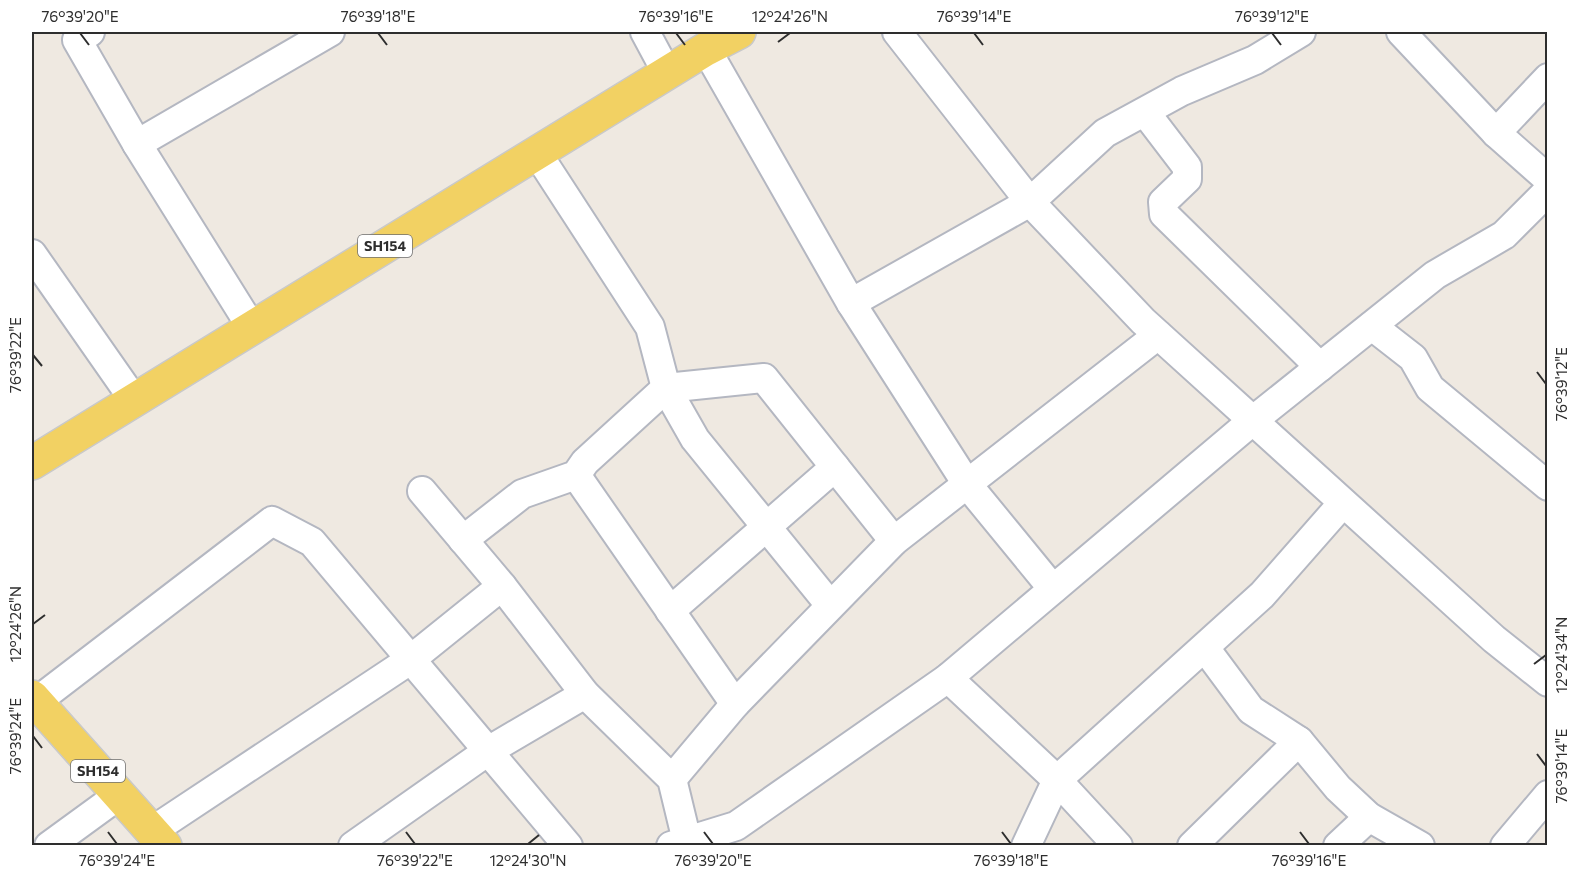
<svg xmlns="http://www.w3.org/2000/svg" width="1579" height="877" viewBox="0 0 1579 877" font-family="Commissioner,sans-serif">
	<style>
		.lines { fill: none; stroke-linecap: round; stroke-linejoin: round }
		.minor-casing { stroke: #b4b7c1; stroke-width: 32 }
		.major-casing { stroke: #c9c9c9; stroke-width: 36 }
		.minor { stroke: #fff; stroke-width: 28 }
		.major { stroke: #f2d163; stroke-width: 33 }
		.ticks { fill: none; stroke: #2e2e2e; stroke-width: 2 }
		.labels { text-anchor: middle; stroke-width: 5; stroke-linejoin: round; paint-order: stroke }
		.shield { fill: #fff; stroke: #6d6d6d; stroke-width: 1.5 }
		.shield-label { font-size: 14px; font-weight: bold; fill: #2e2e2e }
		.neatline { fill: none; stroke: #2e2e2e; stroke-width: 2 }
		.ticks-label { font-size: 15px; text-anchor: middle; fill: #2e2e2e }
	</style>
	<rect width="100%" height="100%" fill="#efe9e1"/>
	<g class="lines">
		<!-- minor casing -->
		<g class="minor-casing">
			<g id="minor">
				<path d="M90,32L77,40L137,144L252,328"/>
				<path d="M645,32L667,73"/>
				<path d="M897,32L1030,202L1143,321L1494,639L1548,682"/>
				<path d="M1401,32L1496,133L1548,179"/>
				<path d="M706,49L851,303L967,484L1053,589"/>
				<path d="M1145,112L1187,167V179L1163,202L1164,214L1320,367"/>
				<path d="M1496,133L1548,78"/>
				<path d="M137,144L330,32"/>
				<path d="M537,153L650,327L666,388L695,439L830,605"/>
				<path d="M32,254L134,400"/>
				<path d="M851,303L1030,202L1105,133L1182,91L1255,60L1301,32"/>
				<path d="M1372,326L1413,358L1430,388L1548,486"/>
				<path d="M576,475L735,704"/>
				<path d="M422,491L502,586L585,694L672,779L687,841"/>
				<path d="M463,540L522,494L576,475L585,462L666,388L764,378L894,541"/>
				<path d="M670,611L835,467"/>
				<path d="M1205,648L1251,710L1299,741L1338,788L1369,817L1420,846"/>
				<path d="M948,678L1057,780L1118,846"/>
				<path d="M32,705L272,521L312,542L568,846"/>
				<path d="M672,779L735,704L894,541L1158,335"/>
				<path d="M152,831L410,660L502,586"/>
				<path d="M49,846L119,795"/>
				<path d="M353,846L488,751L585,694"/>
				<path d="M671,846L736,826L948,678L1251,422L1435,275L1504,235L1548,191"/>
				<path d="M1026,846L1057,780L1262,595L1342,504"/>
				<path d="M1192,846L1299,741"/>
				<path d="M1338,846L1369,817"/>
				<path d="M1505,846L1548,795"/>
			</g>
		</g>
		<!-- major casing -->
		<g class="major-casing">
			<g id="major">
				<path d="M32,463L706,49L739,32"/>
				<path d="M32,697L165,846"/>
			</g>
		</g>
		<!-- minor -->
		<use href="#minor" class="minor"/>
		<!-- major -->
		<use href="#major" class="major"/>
	</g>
	<!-- ticks -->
	<path class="ticks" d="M80,33L89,45M378,33L387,45M676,33L685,45M974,33L983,45M1272,33L1281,45M778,42L790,33M33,355L42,366M1537,372L1546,384M33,624L45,615M1534,664L1546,655M33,736L42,748M1537,754L1546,766M108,832L117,844M406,832L415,844M704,832L713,844M1002,832L1011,844M1300,832L1309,844M528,844L539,835"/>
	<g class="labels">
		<!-- shield labels -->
		<g class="shield">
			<rect x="358" y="235" width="54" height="22" rx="4.5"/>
			<rect x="71" y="760" width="54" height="22" rx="4.5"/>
		</g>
		<g class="shield-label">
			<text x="385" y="251">SH154</text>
			<text x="98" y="776">SH154</text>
		</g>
	</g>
	<!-- border -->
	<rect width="1579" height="877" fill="none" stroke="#ffffff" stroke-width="66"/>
	<rect x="33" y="33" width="1513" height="811" class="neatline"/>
	<g class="ticks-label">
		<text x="80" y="22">76°39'20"E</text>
		<text x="378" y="22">76°39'18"E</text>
		<text x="676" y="22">76°39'16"E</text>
		<text x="790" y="22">12°24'26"N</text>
		<text x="974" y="22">76°39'14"E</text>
		<text x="1272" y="22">76°39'12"E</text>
		<text transform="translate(16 355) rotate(-90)" y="5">76°39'22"E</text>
		<text transform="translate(1562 384) rotate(-90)" y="5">76°39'12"E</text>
		<text transform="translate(16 624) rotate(-90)" y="5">12°24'26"N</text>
		<text transform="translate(1562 655) rotate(-90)" y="5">12°24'34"N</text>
		<text transform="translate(16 736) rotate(-90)" y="5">76°39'24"E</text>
		<text transform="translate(1562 766) rotate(-90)" y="5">76°39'14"E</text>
		<text x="117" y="866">76°39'24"E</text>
		<text x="415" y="866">76°39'22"E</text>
		<text x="528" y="866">12°24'30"N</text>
		<text x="713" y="866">76°39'20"E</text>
		<text x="1011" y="866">76°39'18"E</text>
		<text x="1309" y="866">76°39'16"E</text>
	</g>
</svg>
